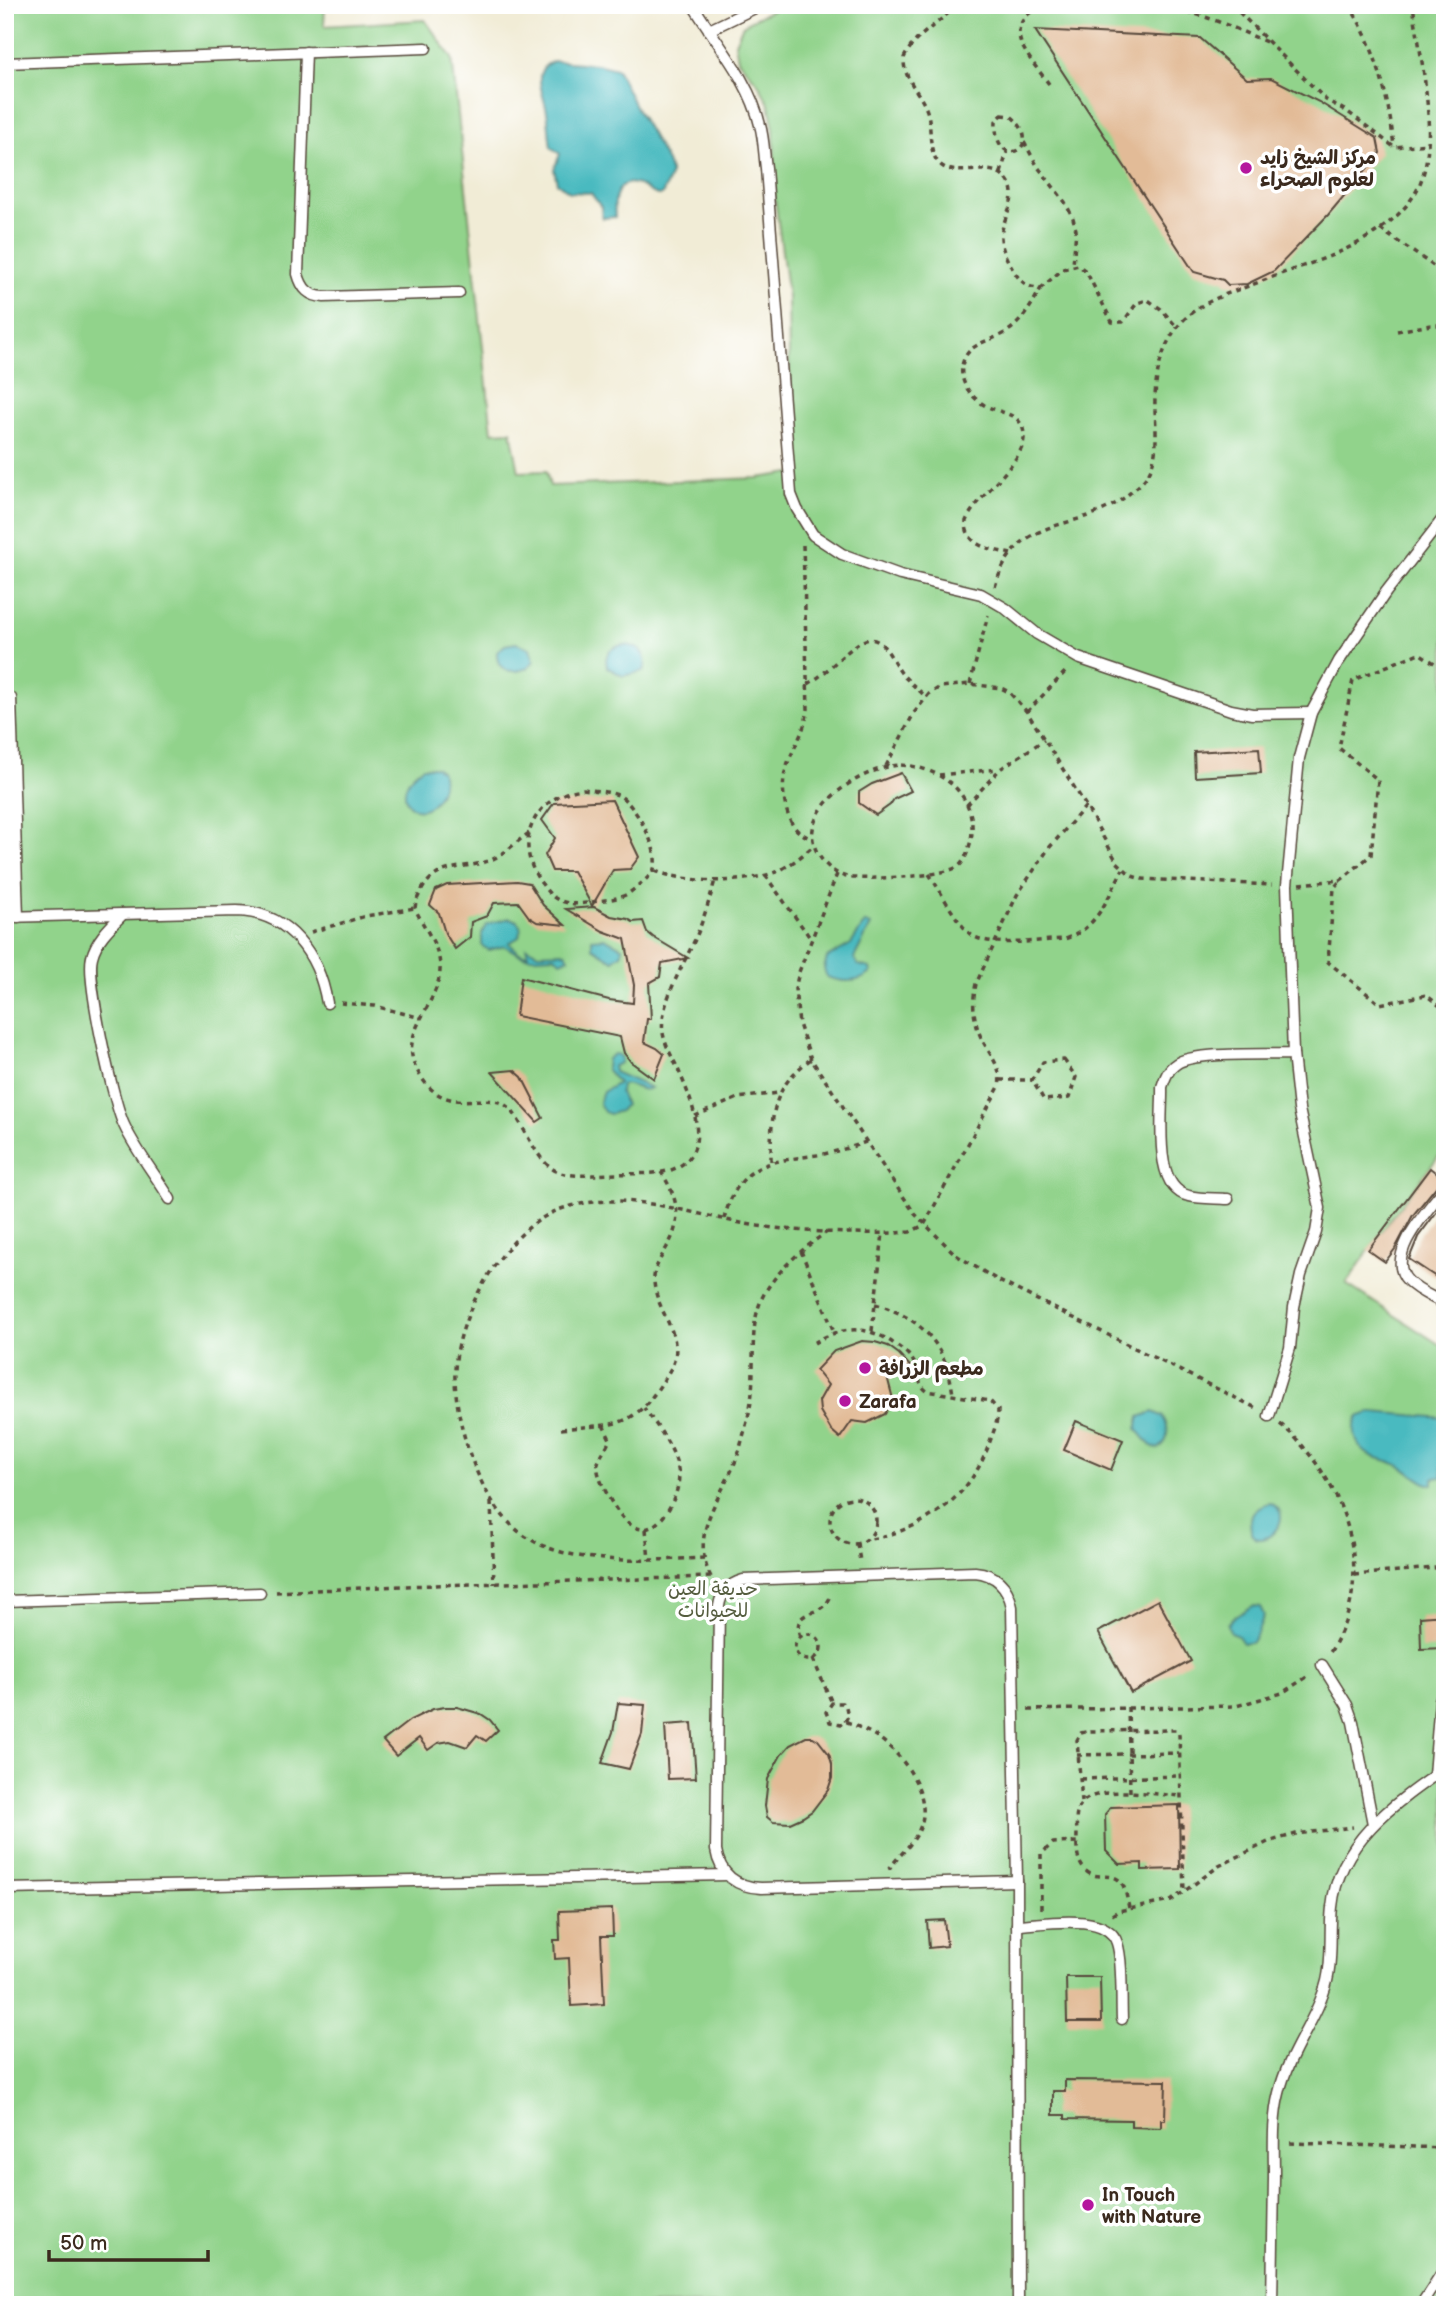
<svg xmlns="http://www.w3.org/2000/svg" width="1450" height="2310" viewBox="0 0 1450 2310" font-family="'Balsamiq Sans','Playpen Sans Arabic',sans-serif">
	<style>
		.green { fill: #91d38b; stroke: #667e54; stroke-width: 2 }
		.water { fill: #4abac0; stroke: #42726f; stroke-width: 2 }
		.building { fill: #e2bb97 }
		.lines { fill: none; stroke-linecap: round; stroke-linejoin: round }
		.service-casing { stroke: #56473a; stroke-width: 13 }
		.path { stroke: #56473a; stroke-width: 3.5; stroke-dasharray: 5 5; stroke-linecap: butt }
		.service { stroke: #fff; stroke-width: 10 }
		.poi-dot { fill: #b5179e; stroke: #fff; stroke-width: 2.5 }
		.labels { text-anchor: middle; stroke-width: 7; stroke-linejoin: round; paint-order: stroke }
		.poi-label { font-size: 19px; font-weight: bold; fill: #3b2a1e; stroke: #fff; text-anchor: start }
		.park-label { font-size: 19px; fill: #555d3f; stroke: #fff }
	</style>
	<rect width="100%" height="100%" fill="#fff"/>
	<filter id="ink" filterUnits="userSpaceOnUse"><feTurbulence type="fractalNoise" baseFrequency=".0143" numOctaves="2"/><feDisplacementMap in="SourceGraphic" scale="14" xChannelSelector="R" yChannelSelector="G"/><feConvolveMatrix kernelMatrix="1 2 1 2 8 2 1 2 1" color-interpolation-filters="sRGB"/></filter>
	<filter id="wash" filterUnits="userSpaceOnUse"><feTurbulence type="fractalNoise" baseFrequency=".00686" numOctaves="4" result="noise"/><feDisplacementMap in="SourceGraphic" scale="28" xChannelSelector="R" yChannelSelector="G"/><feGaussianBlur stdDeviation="1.57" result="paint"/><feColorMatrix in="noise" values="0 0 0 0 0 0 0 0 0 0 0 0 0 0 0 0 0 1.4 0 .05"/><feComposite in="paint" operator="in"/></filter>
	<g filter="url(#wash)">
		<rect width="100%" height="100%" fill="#f1ecd6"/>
		<!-- green -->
		<path class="green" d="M5,5H325L324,26L425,20L452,58L492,432L511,431L519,472L546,471L550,486L758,478L798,472L789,361L788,297L775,199L774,129L769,104L758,83L738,60L735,43L742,27L751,20L783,5H1445V1148L1392,1217L1346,1284L1445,1348V2305H5Z"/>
		<!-- water -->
		<g class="water">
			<path d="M554,61L596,64L617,69L636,108L667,162L671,174L662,195C653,196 649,190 641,186C617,175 613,199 615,217L602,218L601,207L591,193L570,192L557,183L554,169L560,154L551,147C549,135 549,123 547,112C544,93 529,70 554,61Z"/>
			<path d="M516,643L530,648L534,661L528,668C512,674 496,672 497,652L505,645Z"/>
			<path d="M623,645C639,645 649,655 644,671L623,676L607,667C604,654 610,647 623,645Z"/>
			<path d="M423,767H435L441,771C444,778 443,784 440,792C421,833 382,792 423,767Z"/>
			<path d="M510,918L517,921L521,928L519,937L509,943L519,953L528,955L526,947L538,953L566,952L569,958L561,961L554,956C528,957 528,961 505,946L489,950L482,946V933L487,924Z"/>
			<path d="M865,923L871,925L854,958L858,965L870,968L871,973C858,984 841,982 827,977L824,969L827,958L851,944Z"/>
			<path d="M604,938L622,947V953L613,960L592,947V939Z"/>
			<path d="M614,1054L619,1055L621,1059L620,1063L613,1066L614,1072L651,1088C641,1094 632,1081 621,1085L620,1092L625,1105L620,1111L610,1114L604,1112L599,1103L603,1092L618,1083L606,1069L607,1059Z"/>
			<path d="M1153,1412L1162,1416C1170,1427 1170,1441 1158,1449L1150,1445L1137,1429L1140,1417Z"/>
			<path d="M1372,1412L1445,1418V1468H1442L1443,1477L1433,1478V1484H1428C1417,1479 1410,1471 1400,1466C1391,1461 1383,1460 1374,1457C1357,1451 1350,1432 1358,1417Z"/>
			<path d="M1270,1503C1301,1516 1257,1557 1251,1530C1248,1516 1256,1505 1270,1503Z"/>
			<path d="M1253,1606L1260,1607L1264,1615L1255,1638L1251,1643H1243L1238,1636L1230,1633L1228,1624L1233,1618Z"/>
		</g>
		<g id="blocks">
			<!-- building -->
			<g class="building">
				<path d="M1035,30L1200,38L1247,79L1271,78L1319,102L1377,138L1380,153L1328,215L1274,271L1247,284L1228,285L1223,280L1194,272Z"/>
				<path d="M1259,748L1261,773L1195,777L1194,752Z"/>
				<path d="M901,773L911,791L894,799L890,805L876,815L859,803V792L872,784Z"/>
				<path d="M612,800L639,857L630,869L613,870L592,906L573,871H552L545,855L555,838L542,820L554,803Z"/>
				<path d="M517,881L529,883L543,905L565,925L537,922L529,917L518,902L494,903L487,916L471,922L470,937L455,949L445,933L439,913L430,905L436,890L447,885Z"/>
				<path d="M594,907L611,916L628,919L633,922L643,921L647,932L653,937L688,958L662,963L660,977L649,983L651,1019H647L644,1042L657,1048L664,1054L654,1079L631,1062L624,1053L620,1037L516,1016L521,977L609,1000L633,1003L634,985L625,939L603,931L566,909Z"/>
				<path d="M514,1070L522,1077L543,1118L537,1122L492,1072Z"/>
				<path d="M1430,1168L1445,1180L1439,1183L1413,1215L1395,1249L1385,1262L1368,1250Z"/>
				<path d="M1445,1201V1283L1409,1259L1418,1237Z"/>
				<path d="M862,1341L875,1342L888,1346L899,1354L910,1366L888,1380L893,1399L885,1414L867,1423L852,1421L840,1438L831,1430L820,1411L819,1401L828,1385L816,1370L834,1351Z"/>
				<path d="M1076,1421L1123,1440L1111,1470L1064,1450Z"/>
				<path d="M1158,1600L1191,1661L1131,1693L1098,1632Z"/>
				<path d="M1445,1615V1648L1421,1649L1420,1617Z"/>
				<path d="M618,1703L645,1705L642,1734L629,1769L602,1763L613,1732Z"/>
				<path d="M445,1707H457L481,1714L490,1720L498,1730L486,1741L477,1735L467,1747L450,1741L438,1743L428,1750L419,1738L396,1756L383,1741L410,1720L433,1709Z"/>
				<path d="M692,1723L696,1778L668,1779L665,1725Z"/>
				<path d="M806,1737H813L818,1740L829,1754L832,1764V1778L828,1790L812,1811L803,1817L790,1823L773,1822L767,1817L765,1806L768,1779L781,1755L790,1745Z"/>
				<path d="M1179,1805L1180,1869L1142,1870V1863L1119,1864L1106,1851L1105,1814L1111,1807Z"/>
				<path d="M612,1909L613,1936H601L604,2004L571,2006L569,1958L555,1959L554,1940H560L559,1911Z"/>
				<path d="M944,1920L947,1946L929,1948L927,1921Z"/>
				<path d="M1066,1977H1100L1101,2022H1067Z"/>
				<path d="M1065,2080L1166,2081L1165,2120H1161V2128L1131,2127V2120L1065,2119V2115H1053V2091H1065Z"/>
			</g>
		</g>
	</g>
	<g filter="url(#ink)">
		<use href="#blocks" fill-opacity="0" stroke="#56473a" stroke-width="2"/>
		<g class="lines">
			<!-- service casing -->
			<g class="service-casing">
				<g id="service">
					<path d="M693,5C716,43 750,81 760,125C764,139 764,154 766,168L791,494L797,509L813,535L842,554L900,575L981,594L1005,608L1037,634L1078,658L1231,710L1252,714L1311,713"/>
					<path d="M709,30L761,5"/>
					<path d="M306,52L298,274C302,289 309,296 324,297L459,293"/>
					<path d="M5,63L426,48"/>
					<path d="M11,698L18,917"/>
					<path d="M123,914C111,926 96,940 92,957C86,979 113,1102 124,1125C136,1151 155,1174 170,1199"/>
					<path d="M5,917L237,911C289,912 319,955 327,1003"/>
					<path d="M1445,1188C1429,1209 1383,1256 1408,1281C1417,1291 1433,1297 1445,1304"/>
					<path d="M1228,1199C1215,1198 1201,1199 1189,1196C1152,1188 1163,1116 1162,1087C1165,1078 1168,1069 1176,1064C1193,1051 1268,1055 1293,1054"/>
					<path d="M1269,1416L1290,1348L1294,1307L1301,1275L1316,1232L1320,1208L1299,1109L1293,1054L1287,885L1299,758L1311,713L1339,661L1386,592L1445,516"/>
					<path d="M975,1572C996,1574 1008,1586 1012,1607L1017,1881L761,1888C737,1887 720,1875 716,1850L719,1606C721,1592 729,1584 743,1580Z"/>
					<path d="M5,1601L260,1593"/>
					<path d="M1322,1665L1347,1705L1353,1722L1373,1824"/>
					<path d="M1434,1775L1440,1700L1445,1687"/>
					<path d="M1017,1881L1018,2305"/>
					<path d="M5,1889L727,1875"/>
					<path d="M1017,1925C1043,1924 1107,1911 1117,1943C1123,1961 1121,1998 1122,2019"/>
					<path d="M1272,2305C1273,2262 1273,2220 1274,2177C1274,2149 1272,2120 1279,2093C1289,2051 1317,2020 1327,1981C1333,1956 1329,1932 1332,1907C1338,1842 1395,1803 1445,1768"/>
					<path d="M1421,2305L1445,2268"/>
				</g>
			</g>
			<!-- path -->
			<g class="path">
				<path d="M956,5C939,25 915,34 904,58C903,80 920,91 927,111C933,128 926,154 942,166C961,179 993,159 1008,181C1020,199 1001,219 1001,238C1002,251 1008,262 1015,273C1022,283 1028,288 1041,288L1063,269L1078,265L1086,271L1112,322H1123L1137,303L1148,300L1161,309L1177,327"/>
				<path d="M1087,5C1125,5 1165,5 1202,16C1225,23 1247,34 1269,43"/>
				<path d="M1232,5L1326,100L1348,112L1394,147L1428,144"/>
				<path d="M1349,5C1376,47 1389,98 1394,147"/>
				<path d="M1049,84C1040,72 1027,57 1021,43C1013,22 1031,7 1050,5"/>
				<path d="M1002,115L1011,116C1049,149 993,174 996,121Z"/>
				<path d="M1024,142L1038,167L1065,202L1073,218L1076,230L1073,265"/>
				<path d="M1001,173L1007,152"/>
				<path d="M1380,229L1445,274"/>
				<path d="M1397,331L1431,325H1445"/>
				<path d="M803,545L808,709C802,750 775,761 786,808C791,826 796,833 813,839"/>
				<path d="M1011,554C991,549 965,547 966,521C977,496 1023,463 1024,438C1025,414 1004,414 988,407C970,398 956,379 964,359C972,341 994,341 1008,331C1024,320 1032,304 1041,288"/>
				<path d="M995,587C1019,507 1081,537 1131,492C1139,486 1148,477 1151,468C1158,450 1156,429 1155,410C1154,381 1160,348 1179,325C1201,299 1232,293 1262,281C1289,270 1319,262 1346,249C1373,236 1404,216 1418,188C1441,140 1420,58 1413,5"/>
				<path d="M808,684C827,673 838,658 855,646C881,625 890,659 902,674C909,682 918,689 926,697"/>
				<path d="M970,684L988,615"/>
				<path d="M1027,712L1067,670"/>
				<path d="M901,765C941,767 979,795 971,840C969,848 966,859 960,865C948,877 874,879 855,878C842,878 831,871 823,861C785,815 860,767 901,765Z"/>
				<path d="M886,766L914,713L929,694L940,687L970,684L1001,688L1009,692L1027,712L1086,806L1117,862L1132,876L1142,879L1272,885"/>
				<path d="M939,775L998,769"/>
				<path d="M583,789C595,791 610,791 620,796C636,806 663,854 653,871C648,879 636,888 629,893C620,899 609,899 598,901C586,903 574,906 561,901C552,898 547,891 542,884C511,843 534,795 583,789Z"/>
				<path d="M967,805L1000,769L1044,740"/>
				<path d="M529,833C517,841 506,853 493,859C469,870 439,862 423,888C419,895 416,900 415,908C423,927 439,945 440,966C442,1003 396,1032 417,1070C446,1125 489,1083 512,1111C528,1131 538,1169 565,1174C582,1177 601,1174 618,1174C635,1173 655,1175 671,1170C716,1154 691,1099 678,1069C670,1052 660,1038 663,1019C667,990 685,962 697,935C704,917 710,899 715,880"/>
				<path d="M655,871C688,883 744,885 778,871C791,865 803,855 813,846"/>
				<path d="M837,874L799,972L795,989L799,1024L811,1059L915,1214L956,1255L999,1281L1256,1408"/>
				<path d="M929,874C942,893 953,917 969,933C985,949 1041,940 1064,939C1097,930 1108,897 1123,869"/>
				<path d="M765,875L811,939"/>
				<path d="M1339,882L1334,888L1328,962L1380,1004L1426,995L1445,1010"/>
				<path d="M1300,884L1341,880L1371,855L1378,780L1339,748L1353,680L1419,653L1445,670"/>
				<path d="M311,932L366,916L415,908"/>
				<path d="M341,1003L375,1006L421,1018"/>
				<path d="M1064,1060L1076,1077L1069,1098L1044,1100L1032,1080L1043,1062Z"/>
				<path d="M1000,1080H1032"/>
				<path d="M695,1116L738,1098L779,1093"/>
				<path d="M771,1161C771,1116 771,1088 811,1059"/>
				<path d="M724,1219C740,1159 773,1162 824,1154C838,1151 852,1147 866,1142"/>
				<path d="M801,1251L834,1332"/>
				<path d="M875,1304C923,1318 947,1346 953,1395"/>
				<path d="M872,1331L883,1233"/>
				<path d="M814,1343C843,1325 870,1325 897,1346C903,1350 910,1355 913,1361C920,1372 916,1383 927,1391L990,1401L998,1410C998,1423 992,1435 988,1447C968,1501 921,1531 865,1540"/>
				<path d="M1280,1424C1293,1434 1303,1446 1313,1459C1357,1516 1370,1591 1329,1654"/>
				<path d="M603,1425L610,1439C607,1448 600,1455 598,1463C596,1473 603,1486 607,1494C622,1523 644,1547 668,1510C675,1498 681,1484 678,1469C674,1447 657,1426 644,1408"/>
				<path d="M561,1429C618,1423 632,1431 665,1378C672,1367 678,1357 675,1343C671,1320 653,1301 654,1277C655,1266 662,1256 667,1247C683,1221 678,1197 661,1172"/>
				<circle cx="853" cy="1521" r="23"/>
				<path d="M491,1502L494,1584"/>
				<path d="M646,1529L649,1560"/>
				<path d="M857,1544L860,1561"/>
				<path d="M704,1558C651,1560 575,1567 528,1538C482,1510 457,1431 455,1380C452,1322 504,1228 561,1209C627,1187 693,1216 758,1226C803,1232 850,1234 895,1233L910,1232L924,1225L999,1087C1003,1066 988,1054 980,1035C973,1018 972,1002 976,984L1017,895L1049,848L1086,806"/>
				<path d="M1354,1575L1445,1567"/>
				<path d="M711,1577C686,1529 728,1492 740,1448C745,1429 751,1410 752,1391C755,1360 749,1324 763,1296C777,1270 803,1248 827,1232"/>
				<path d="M276,1592L402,1586L711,1577"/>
				<circle cx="808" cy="1647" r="13"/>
				<path d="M800,1637C792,1610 814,1617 826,1604C829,1601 830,1597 832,1594"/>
				<path d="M813,1659L832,1703"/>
				<path d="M1128,1707L1130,1792"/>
				<path d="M1028,1710L1236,1706L1282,1693L1310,1675"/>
				<path d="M845,1721L848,1716L846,1707L842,1703H832L826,1712L830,1722L841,1724L845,1721C855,1725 865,1730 874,1735C902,1752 935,1797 919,1830C913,1844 898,1856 889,1869"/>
				<path d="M1077,1755L1179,1753"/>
				<path d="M1081,1779L1180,1776"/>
				<path d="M1082,1802L1077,1740L1081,1733L1089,1731L1176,1730L1179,1734L1184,1893"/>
				<path d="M1129,1908C1127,1900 1126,1888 1121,1882C1112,1871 1097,1881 1086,1871C1075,1861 1077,1845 1077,1830C1076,1822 1075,1812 1081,1804C1095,1784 1159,1795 1181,1796"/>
				<path d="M1041,1909V1854L1053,1843L1077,1842"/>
				<path d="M1112,1915L1118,1911L1171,1901L1219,1866L1268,1842L1296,1834L1353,1827"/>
				<path d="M1290,2143L1445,2148"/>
			</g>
			<!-- service -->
			<use href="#service" class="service"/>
		</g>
	</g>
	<!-- markers -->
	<g class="poi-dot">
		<circle cx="1246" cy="168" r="7"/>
		<circle cx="865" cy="1368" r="7"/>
		<circle cx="845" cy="1401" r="7"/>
		<circle cx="1088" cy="2205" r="7"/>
	</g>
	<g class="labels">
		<!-- poi labels -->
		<g class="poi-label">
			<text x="1260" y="164">مركز الشيخ زايد<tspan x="1260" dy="22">لعلوم الصحراء</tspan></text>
			<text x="879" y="1375">مطعم الزرافة</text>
			<text x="859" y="1408">Zarafa</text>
			<text x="1102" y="2201">In Touch<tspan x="1102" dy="22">with Nature</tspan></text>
		</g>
		<!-- park labels -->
		<g class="park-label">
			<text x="713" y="1595">حديقة العين<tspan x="713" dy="22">للحيوانات</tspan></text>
		</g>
	</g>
	<!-- margin -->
	<rect width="1450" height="2310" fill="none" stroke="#fff" stroke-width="28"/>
	<!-- scale -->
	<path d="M49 2250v10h159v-10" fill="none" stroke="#3b2a1e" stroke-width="3.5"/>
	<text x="60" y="2250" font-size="21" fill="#3b2a1e" stroke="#ffffff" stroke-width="5" paint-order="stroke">50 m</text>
</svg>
